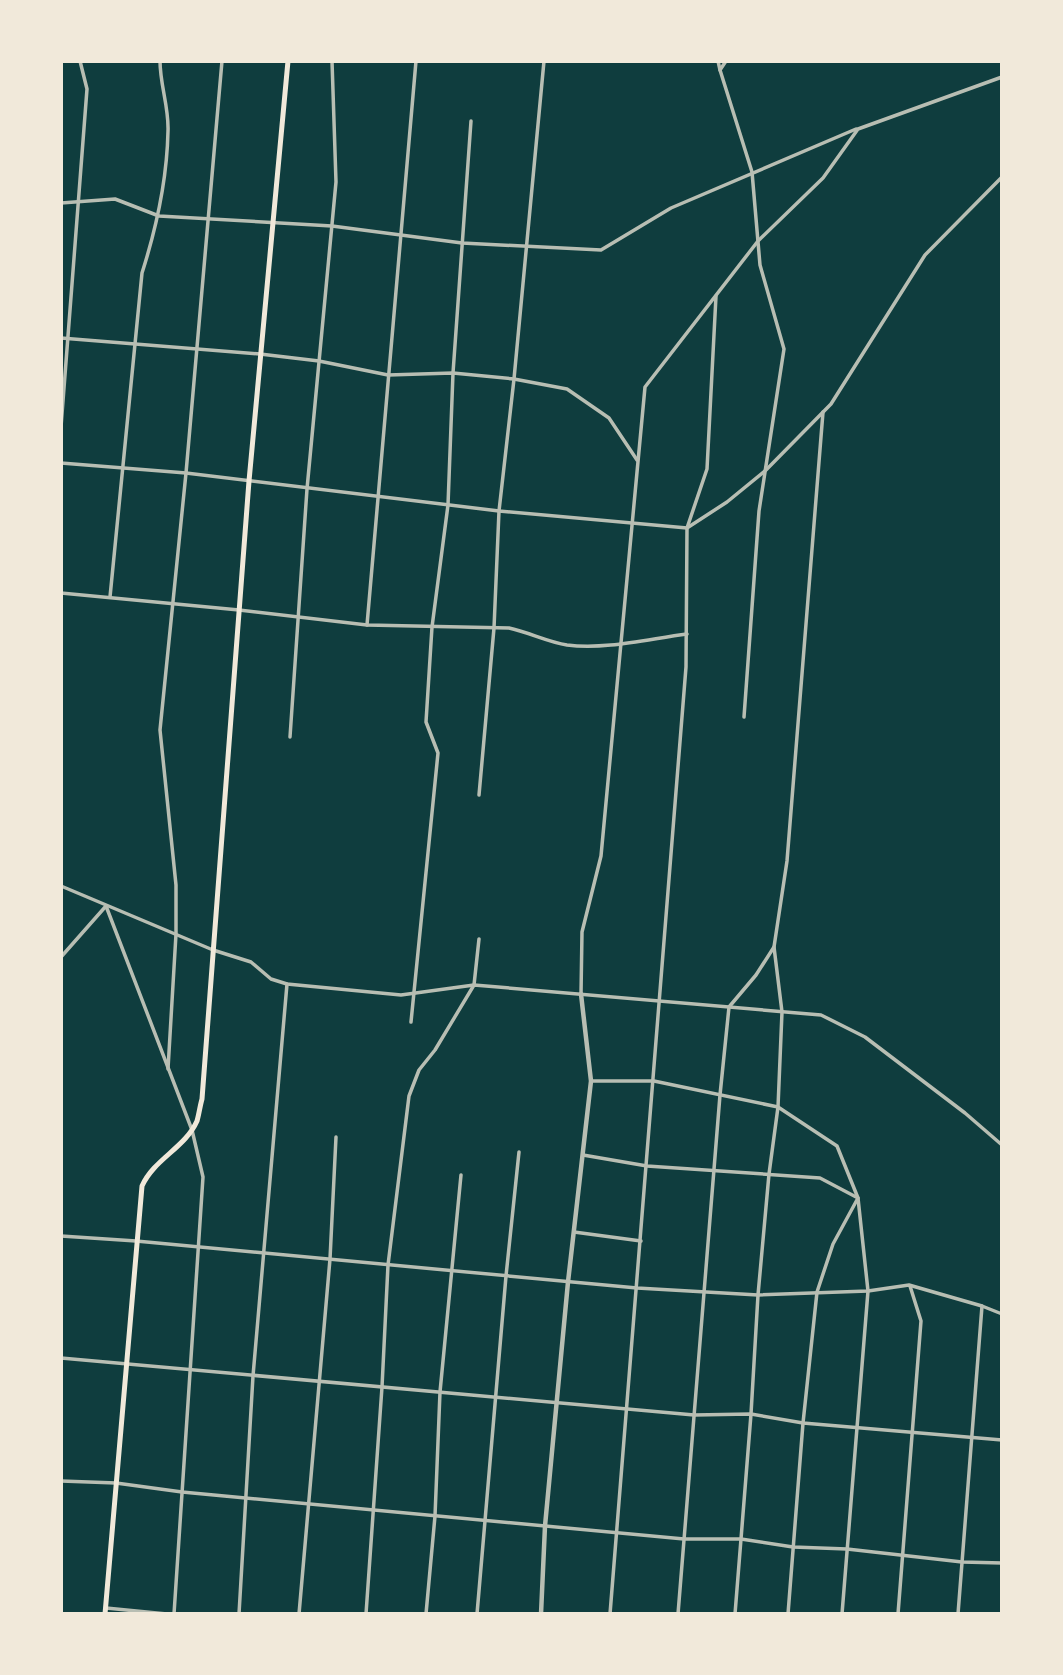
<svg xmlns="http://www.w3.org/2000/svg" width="1063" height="1675" viewBox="0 0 1063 1675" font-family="Quicksand,sans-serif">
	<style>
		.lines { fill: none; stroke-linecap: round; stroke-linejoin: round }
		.minor { stroke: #b8beb3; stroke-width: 3.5 }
		.tertiary { stroke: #b8beb3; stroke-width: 4.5 }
		.primary { stroke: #f1e9da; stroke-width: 5 }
	</style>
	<rect width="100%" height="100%" fill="#0f3d3e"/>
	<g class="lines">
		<!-- minor -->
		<g class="minor">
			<path d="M718,61L720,70"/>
			<path d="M726,61L720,70L752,172L760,265L784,349L759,511L744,717"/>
			<path d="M61,203L115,199L159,216L332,226L462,243L601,250L671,208L856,129"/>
			<path d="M61,338L260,354L319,361L388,375L453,373L514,379L567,389L609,418L637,460"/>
			<path d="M61,427L87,89L80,61"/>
			<path d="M61,463L186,473L499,511L687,528L727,502L766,470L831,404L925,255L1002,177"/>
			<path d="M61,593L239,610L367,625L509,628C528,632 548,642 567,645C605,650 648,639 687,634"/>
			<path d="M110,597L142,273C157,226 167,180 168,131C169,107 160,85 160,61"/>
			<path d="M367,625L416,61"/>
			<path d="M290,737L307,489L336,182L332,61"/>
			<path d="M479,795L494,628L499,511L514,379L544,61"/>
			<path d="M61,886L213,950L251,962L271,979L287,984L401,995L474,985L821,1015L865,1037L965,1113L1002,1145"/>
			<path d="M106,906L192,1130L203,1177L174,1614"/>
			<path d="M61,957L106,906"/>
			<path d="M581,994L582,932L601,856L645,387L758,241L823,178L858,129L1002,77"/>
			<path d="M411,1022L438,753L426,722L432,627L448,505L453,373L471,121"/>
			<path d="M168,1069L176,934V885L160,730L186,473L222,61"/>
			<path d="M591,1081H654L778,1107L837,1146L858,1198L833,1244L817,1292L803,1423L788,1614"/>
			<path d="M583,1155L647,1166L820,1178L858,1198L868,1291L842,1614"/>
			<path d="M574,1232L641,1241"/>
			<path d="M61,1236L136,1241L637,1288L758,1295L868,1291L909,1285L982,1306L1002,1314"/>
			<path d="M61,1358L694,1415L751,1414L803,1423L1002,1440"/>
			<path d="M61,1481L116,1483L182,1492L684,1539H741L793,1547L847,1549L962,1562L1002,1563"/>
			<path d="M106,1608L167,1614"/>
			<path d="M239,1614L253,1376L287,984"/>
			<path d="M299,1614L330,1259L336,1137"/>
			<path d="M366,1614L382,1387L388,1265L409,1096L419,1070L435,1050L474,985L479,939"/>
			<path d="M426,1614L435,1516L440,1392L461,1175"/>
			<path d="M477,1614L506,1276L519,1152"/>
			<path d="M610,1614L686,667L687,528L707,469L716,296"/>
			<path d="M678,1614L720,1095L729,1007L756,975L774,947L787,861L823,412"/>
			<path d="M735,1614L751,1414L758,1295L769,1174L778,1107L782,1012L774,947"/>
			<path d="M898,1614L921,1321L910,1286"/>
			<path d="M958,1614L982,1306"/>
		</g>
		<!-- tertiary -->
		<path class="tertiary" d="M541,1614L545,1526L568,1282L591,1081L581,994"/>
		<!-- primary -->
		<path class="primary" d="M105,1614L142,1186C154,1159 185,1148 197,1121C199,1114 200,1106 202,1099L249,481L288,61"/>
	</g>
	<!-- border -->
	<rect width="1063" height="1675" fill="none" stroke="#f1e9da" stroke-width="126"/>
</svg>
